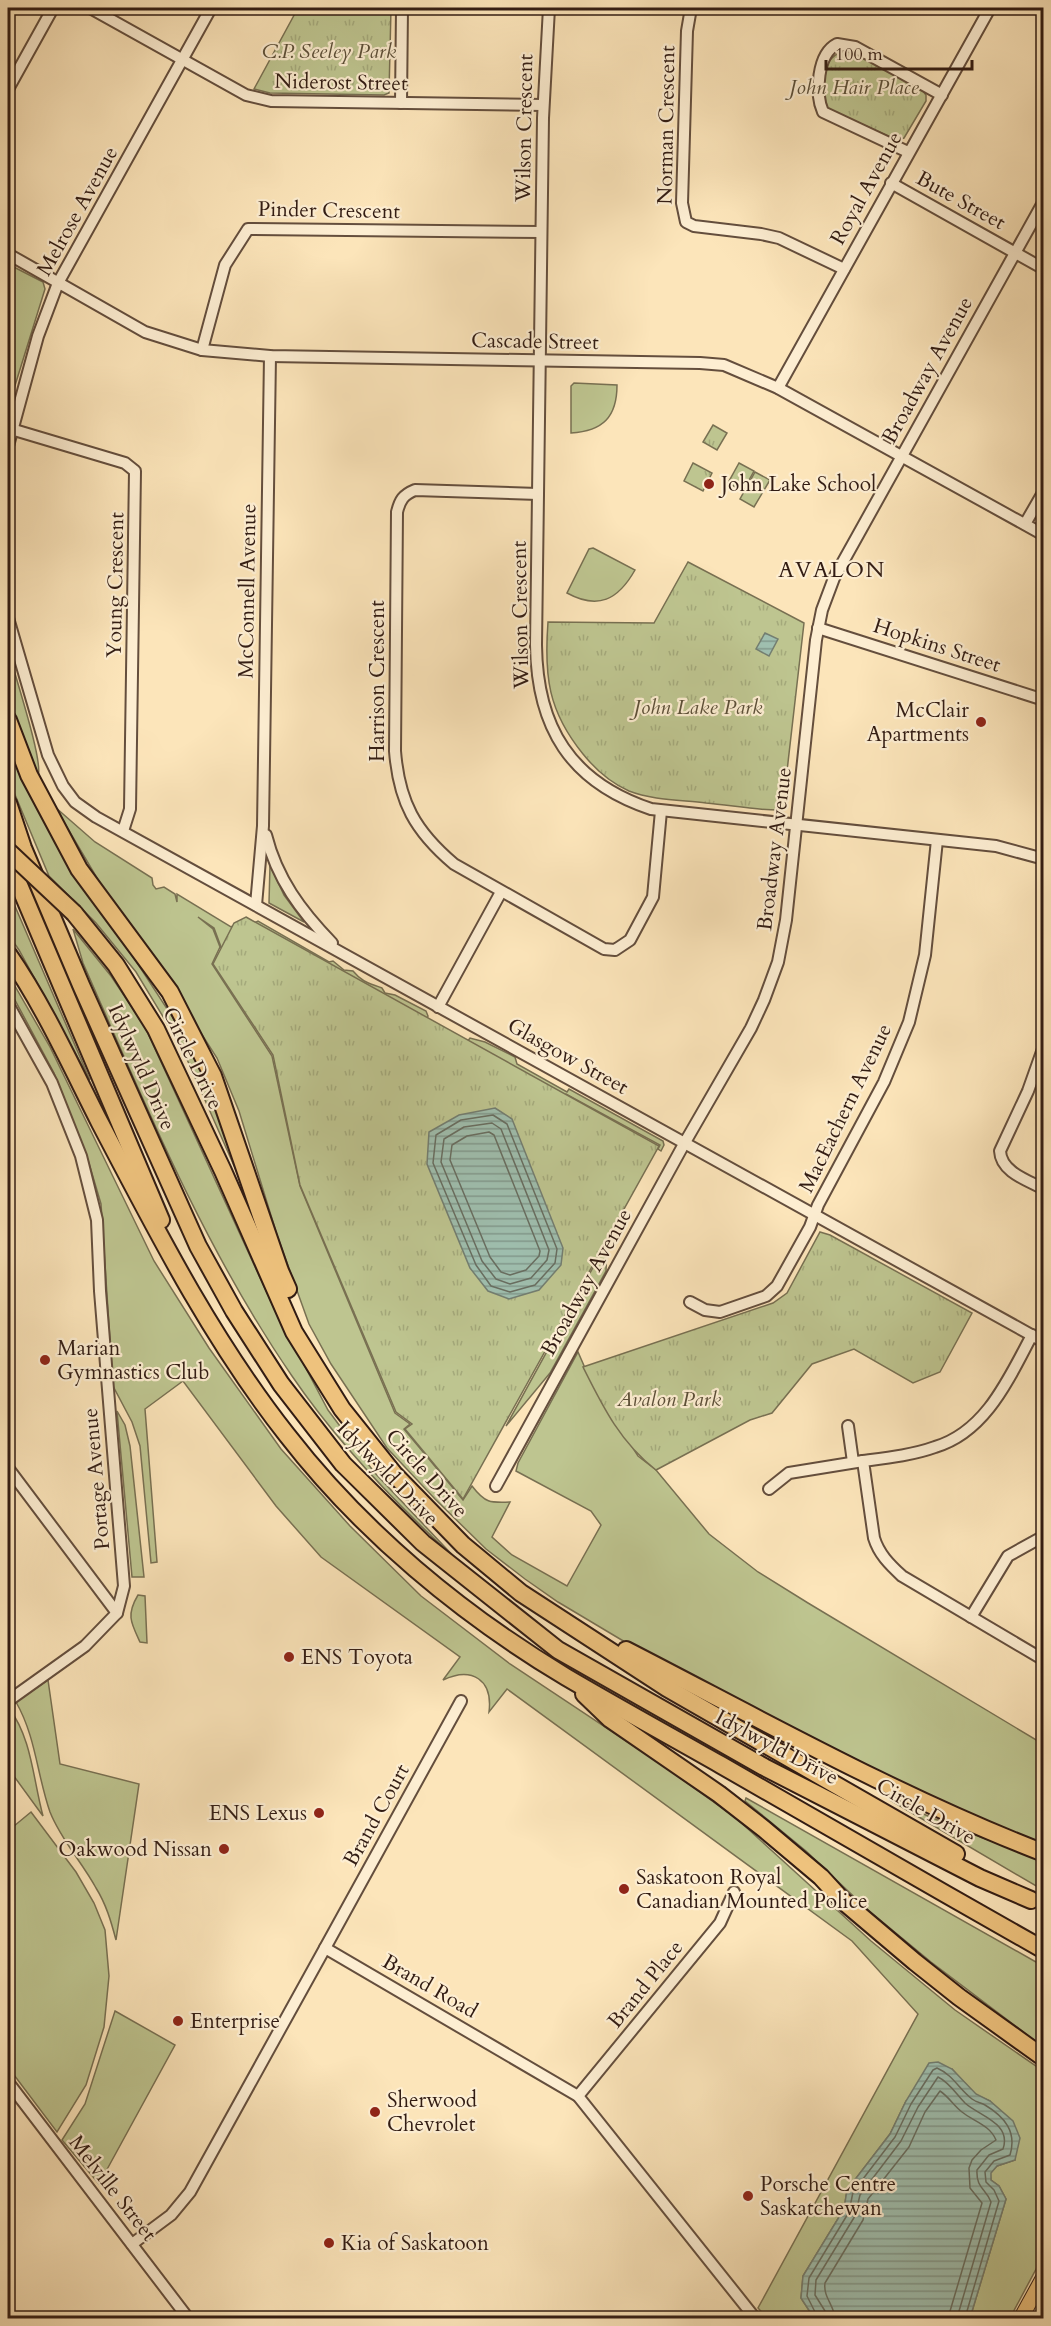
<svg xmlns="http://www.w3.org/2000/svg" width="1051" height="2326" viewBox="0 0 1051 2326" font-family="Cardo,serif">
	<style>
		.grass { fill: #bec590; stroke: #787052; stroke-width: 1.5 }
		.park { fill: url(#park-tufts); stroke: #787052; stroke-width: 1.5 }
		.water { fill: url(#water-rules); stroke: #737e71; stroke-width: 1.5 }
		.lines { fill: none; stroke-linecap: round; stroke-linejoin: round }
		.shore { stroke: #686e61; stroke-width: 1.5 }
		.minor-casing { stroke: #644e3d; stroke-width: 14 }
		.major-casing { stroke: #321c13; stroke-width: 16 }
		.highway-casing { stroke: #321c13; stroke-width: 20 }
		.minor { stroke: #fdeed2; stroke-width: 10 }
		.major { stroke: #eec27d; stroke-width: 14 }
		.highway { stroke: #eec27d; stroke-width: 16 }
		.highway-bridge-casing { stroke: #321c13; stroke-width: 20; stroke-linecap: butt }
		.highway-bridge { stroke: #eec27d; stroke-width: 16 }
		.poi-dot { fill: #8f2418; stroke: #fdeed2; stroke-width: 2 }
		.labels { text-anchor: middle; stroke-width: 4.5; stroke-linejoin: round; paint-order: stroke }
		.park-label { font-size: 21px; font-style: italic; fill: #5c4f38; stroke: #fdeed2 }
		.street-label { font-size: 21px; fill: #321c13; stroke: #fdeed2 }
		.poi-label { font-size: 21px; fill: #321c13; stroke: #fdeed2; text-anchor: start }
		.neighbourhood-label { font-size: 22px; letter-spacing: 1.5px; fill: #321c13; stroke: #fdeed2 }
	</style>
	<defs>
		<pattern id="park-tufts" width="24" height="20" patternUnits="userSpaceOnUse" patternTransform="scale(1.5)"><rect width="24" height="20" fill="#bec590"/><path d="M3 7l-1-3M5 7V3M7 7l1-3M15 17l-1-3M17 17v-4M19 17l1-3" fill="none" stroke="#a4a97b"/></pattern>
		<pattern id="water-rules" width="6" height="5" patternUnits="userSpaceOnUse" patternTransform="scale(1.5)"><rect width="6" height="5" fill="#9fbfaf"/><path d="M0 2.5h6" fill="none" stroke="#829a8d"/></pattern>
	</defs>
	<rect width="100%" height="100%" fill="#fce5ba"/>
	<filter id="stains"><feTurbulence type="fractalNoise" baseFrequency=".00333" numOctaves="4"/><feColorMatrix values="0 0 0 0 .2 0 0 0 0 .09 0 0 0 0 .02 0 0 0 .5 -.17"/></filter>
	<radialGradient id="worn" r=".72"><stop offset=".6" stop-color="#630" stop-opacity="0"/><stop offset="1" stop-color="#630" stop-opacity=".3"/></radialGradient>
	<!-- grass -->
	<g class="grass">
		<path d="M8,264L43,282L45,289L8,408Z"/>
		<path d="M574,383L617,385C617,417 603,431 571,433V386Z"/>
		<path d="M739,463L754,471L743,491L728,483Z"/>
		<path d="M755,472L770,480L754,507L740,499Z"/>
		<path d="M593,548L635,570C618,600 598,610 567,593L589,549Z"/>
		<path d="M8,649C13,670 44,762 38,776L8,701Z"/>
		<path d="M8,739L132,955L188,1041L203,1069L254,1211L182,1048L136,972L96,923L49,876L8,778Z"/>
		<path d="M55,807L95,842L152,878L153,885L156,889L164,887L175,894L177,902V894L231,927L245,919L254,923L258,921L329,962L333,961L344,970L353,971C363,983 369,983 382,988L385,993L395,995L426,1011L428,1016L424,1030L467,1042L470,1038L485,1042L515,1057L517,1064L567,1092L569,1089L663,1141L664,1145L661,1151L658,1149L660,1145L566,1094L413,1425L274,1054L226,948L221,947L214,928L198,917L213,929L220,947L212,964L272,1056L300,1186L395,1413L410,1424L404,1429L463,1500L472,1486C485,1503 490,1503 510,1502L492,1537L512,1555L567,1586L601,1525L591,1511L516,1471L518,1463L578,1352L592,1384L638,1456L656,1470L709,1534L758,1572L808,1603L1043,1744V1844L934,1799L625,1642L558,1602L525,1579L486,1549L435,1499L387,1448L331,1364L309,1324L277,1235L239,1111L217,1058L192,1019L110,900Z"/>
		<path d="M270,865L284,895L304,922L269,903Z"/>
		<path d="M8,890L90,1080L19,950L8,934Z"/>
		<path d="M73,929L111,976L145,1027L273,1306L328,1410L374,1472L459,1562C398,1506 339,1445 292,1376C204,1248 145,1104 83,963Z"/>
		<path d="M8,974L50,1047L154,1261L209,1348L281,1449L350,1526L421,1596L510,1664L655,1760L736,1818L871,1941L955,2010L1043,2071V2256L1010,2318H970L1006,2199L999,2186L991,2180L990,2173L997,2166L1015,2160L990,2101L976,2095L952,2069L906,2101L890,2134L847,2190L844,2209L803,2276L801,2298L814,2318H767L758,2308L918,2014L852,1941L507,1689L489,1712C493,1680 472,1666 443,1680L460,1657L321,1557L276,1506L183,1381L145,1409L157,1562L151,1563L140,1446L132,1422L113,1386L101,1204L88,1160L54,1073L8,987Z"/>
		<path d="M607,1242L606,1271L550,1373L506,1426Z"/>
		<path d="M117,1411L125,1425L130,1446L144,1577H132Z"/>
		<path d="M138,1595L145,1596L147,1643L140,1642C131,1623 126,1615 138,1595Z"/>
		<path d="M48,1680L60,1764L139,1784L116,1940C111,1921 106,1904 96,1888C82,1862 61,1840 50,1812C37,1775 36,1737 16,1702Z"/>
		<path d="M9,1708C32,1739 33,1779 43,1816L8,1768V1709Z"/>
		<path d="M746,1798L1043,1966V2047L931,1962L868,1910L806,1851L745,1801Z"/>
		<path d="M890,1800L964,1831L1043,1860V1890Z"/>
		<path d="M31,1812L76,1872L94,1903L105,1930L109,1976L104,2027L86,2085L57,2132L8,2067V1831Z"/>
		<path d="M115,2011L175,2045L99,2184L62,2140L85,2104Z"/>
	</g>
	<!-- park -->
	<g class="park">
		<path d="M298,8H391L389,93L384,95L270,93L254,89Z"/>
		<path d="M846,51L858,54L923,91L926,95V101L904,138L897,140L828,109C818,90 821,55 846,51Z"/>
		<path d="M713,425L727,433L717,450L703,442Z"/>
		<path d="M693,463L712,473L703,491L684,481Z"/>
		<path d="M688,562L804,623L783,806L778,810C754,810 730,805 706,803C681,800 652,800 629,791C611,783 595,769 583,754C548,711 544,676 548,622L654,623Z"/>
		<path d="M246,917L659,1146L463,1499L405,1429L412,1424L396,1412L300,1185L273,1055L213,964L234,923Z"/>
		<path d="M820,1232L830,1235L972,1313L940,1372L913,1383L854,1349L812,1364L772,1413L750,1420L656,1470C620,1442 603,1407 583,1367L773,1303L787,1293Z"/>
	</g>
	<!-- water -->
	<g class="water">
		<path d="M765,633L778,639L769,656L756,649Z"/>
		<path d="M495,1108L512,1119L563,1248L561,1265L539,1290L509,1299L488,1291L470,1268L427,1164L429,1132L459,1115Z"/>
		<path d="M938,2062L952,2069L976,2094L990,2101L1013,2121L1020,2138L1015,2160L997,2166L991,2173V2180L999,2186L1006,2199L970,2318H814L801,2298L803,2276L844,2209L847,2190L890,2134L906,2101L929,2063Z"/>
	</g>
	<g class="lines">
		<!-- shore -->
		<g class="shore">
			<path d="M493,1115L507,1124L557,1249L555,1263L535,1285L510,1292L491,1286L476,1265L433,1163L436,1135L461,1120Z"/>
			<path d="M492,1123L501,1129L549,1250L547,1260L531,1278L510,1284L496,1279L482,1261L441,1162L444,1139L464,1127Z"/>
			<path d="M489,1132L494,1135L540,1251L539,1256L526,1270L510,1275L501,1272L490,1257L450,1160L452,1145L467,1136Z"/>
			<path d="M818,2318L807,2296L809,2278L849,2212L853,2192L895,2137L911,2104L933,2070L937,2068C953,2075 959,2089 972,2099C976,2102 981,2103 985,2105C1005,2117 1017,2132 1010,2155L994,2161L985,2172L986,2182L994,2190L999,2201L965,2318"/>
			<path d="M826,2318L825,2311L815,2295L816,2280L855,2216L860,2195L901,2141L918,2107L938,2077C949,2082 957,2095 965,2103C979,2116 1012,2123 1003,2149L989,2155L977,2170C976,2189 986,2188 991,2202L957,2318"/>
			<path d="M835,2318C834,2305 823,2297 825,2283L863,2220L868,2199L909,2147L925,2112L940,2091C948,2096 954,2106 962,2112C973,2121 990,2125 996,2140L981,2150L972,2160L969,2168L970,2188L982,2203L948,2318"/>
		</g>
		<!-- minor casing -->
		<g class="minor-casing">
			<g id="minor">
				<path d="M90,8L246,95L271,101L543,105"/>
				<path d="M549,8L543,118L536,645C537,727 570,782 651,809L996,846L1044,859"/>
				<path d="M691,8L687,31L682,203L686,222L694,226L761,234L779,238L844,269"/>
				<path d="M8,89L53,8"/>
				<path d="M401,103L402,8"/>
				<path d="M908,152L823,112C815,94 817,54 837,44L855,47L942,95"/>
				<path d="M891,183L1044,269"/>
				<path d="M8,254L145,332L202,350L270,356L700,363L724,365L778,388L1044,535"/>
				<path d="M202,350L225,265L248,229L541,232"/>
				<path d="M778,388L990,8"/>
				<path d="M11,429L125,463L135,471L130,809L123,831"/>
				<path d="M8,446L38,336L58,283L211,8"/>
				<path d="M538,494L415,490C403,495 400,500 397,512L395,751C399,802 415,831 454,864L604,949L615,950L630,940L653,897L661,811"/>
				<path d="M1025,524L1044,491"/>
				<path d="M8,618L48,755L63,786L75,802L96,817L1044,1342"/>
				<path d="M818,628L1044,700"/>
				<path d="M266,835C277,879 301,911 332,943"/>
				<path d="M256,905L263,826L270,356"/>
				<path d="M8,1004L52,1083L81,1156L97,1220L100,1291L124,1586L117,1613L85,1646L8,1701"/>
				<path d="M438,1007L501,892"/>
				<path d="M1044,1046L1028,1091L1000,1151C1001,1172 1027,1180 1044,1189"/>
				<path d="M690,1302L705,1310L720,1312L766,1296L777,1286L810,1227L818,1205L884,1082L909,1022L925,955L937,840"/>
				<path d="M1032,1335C1009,1378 986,1432 935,1447C913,1455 886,1458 863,1461L874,1538C879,1554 889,1564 902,1576L1044,1660"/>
				<path d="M848,1426L853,1462"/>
				<path d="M8,1468L117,1613"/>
				<path d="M496,1486L684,1144L751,1028L764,1000L778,962L786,920L816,640L822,610L834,578L1044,201"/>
				<path d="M769,1489L789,1473L863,1461"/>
				<path d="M971,1617L1008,1556L1044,1536"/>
				<path d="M325,1948L461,1701"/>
				<path d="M8,2082L188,2318"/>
				<path d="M578,2096L720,1923L734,1892"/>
				<path d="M132,2244L171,2215L190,2192L325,1948L578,2096L755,2318"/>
			</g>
		</g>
		<!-- major casing -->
		<g class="major-casing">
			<path id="major" d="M1021,2318L1044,2276"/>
		</g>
		<!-- highway casing -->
		<g class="highway-casing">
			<g id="highway">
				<path d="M8,720L29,775L79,869L170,992L213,1076L280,1271L288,1289"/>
				<path d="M8,803L23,848L81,985L198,1246L234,1311L281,1384L343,1464L423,1543L558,1650L764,1767L980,1878L1031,1900"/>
				<path d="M8,859L161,1220"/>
				<path d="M74,913L116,965L156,1029L223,1171L294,1332L342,1409L394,1474L463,1545L521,1593L667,1688L956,1854"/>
				<path d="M8,954C44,1006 71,1066 100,1123C156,1230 212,1340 287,1435C362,1532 461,1614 566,1677C617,1707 670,1736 721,1765C829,1827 936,1889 1044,1950"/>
				<path d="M626,1650C764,1721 899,1797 1044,1853"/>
				<path d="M584,1694L610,1719L719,1794L764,1829L821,1877L843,1901L915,1962L959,1997L1044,2058"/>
			</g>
		</g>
		<!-- minor -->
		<use href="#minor" class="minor"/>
		<!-- major -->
		<use href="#major" class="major"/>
		<!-- highway -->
		<use href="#highway" class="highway"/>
		<!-- highway-bridge casing -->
		<g class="highway-bridge-casing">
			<path id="highway-bridge" d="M8,851L74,913"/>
		</g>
		<!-- highway-bridge -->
		<use href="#highway-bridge" class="highway-bridge"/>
	</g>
	<!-- markers -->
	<g class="poi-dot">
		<circle cx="709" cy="484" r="6"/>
		<circle cx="981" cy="722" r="6"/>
		<circle cx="45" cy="1360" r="6"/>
		<circle cx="289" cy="1657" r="6"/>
		<circle cx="319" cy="1813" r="6"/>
		<circle cx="224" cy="1849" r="6"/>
		<circle cx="624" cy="1889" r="6"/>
		<circle cx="178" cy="2021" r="6"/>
		<circle cx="375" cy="2112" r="6"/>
		<circle cx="748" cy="2196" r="6"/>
		<circle cx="329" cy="2243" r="6"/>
	</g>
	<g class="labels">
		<!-- park labels -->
		<g class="park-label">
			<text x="329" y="58">C.P. Seeley Park</text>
			<text x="854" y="94">John Hair Place</text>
			<text x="698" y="714">John Lake Park</text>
			<text x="669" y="1406">Avalon Park</text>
		</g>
		<!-- street labels -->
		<g class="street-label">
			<text transform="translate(341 82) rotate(1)" y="7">Niderost Street</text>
			<text transform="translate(666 125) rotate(-89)" y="7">Norman Crescent</text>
			<text transform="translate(524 128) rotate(-89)" y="7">Wilson Crescent</text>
			<text transform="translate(866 188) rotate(-61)" y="7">Royal Avenue</text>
			<text transform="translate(961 200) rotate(29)" y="7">Bute Street</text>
			<text transform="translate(329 210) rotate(1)" y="7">Pinder Crescent</text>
			<text transform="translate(77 211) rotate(-61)" y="7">Melrose Avenue</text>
			<text transform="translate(535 341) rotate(1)" y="7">Cascade Street</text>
			<text transform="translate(927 370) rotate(-61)" y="7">Broadway Avenue</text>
			<text transform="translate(115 585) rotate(-89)" y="7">Young Crescent</text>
			<text transform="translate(247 591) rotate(-89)" y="7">McConnell Avenue</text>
			<text transform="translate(520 615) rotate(-91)" y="7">Wilson Crescent</text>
			<text transform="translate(937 645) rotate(18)" y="7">Hopkins Street</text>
			<text transform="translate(377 681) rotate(-90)" y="7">Harrison Crescent</text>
			<text transform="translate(774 849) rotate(-83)" y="7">Broadway Avenue</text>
			<text transform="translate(568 1056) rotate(29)" y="7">Glasgow Street</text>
			<text transform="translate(193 1058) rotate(64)" y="7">Circle Drive</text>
			<text transform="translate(142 1067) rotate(66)" y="7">Idylwyld Drive</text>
			<text transform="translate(845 1108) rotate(-64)" y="7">MacEachern Avenue</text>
			<text transform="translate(586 1282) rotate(-61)" y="7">Broadway Avenue</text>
			<text transform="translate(388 1473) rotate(46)" y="7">Idylwyld Drive</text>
			<text transform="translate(427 1473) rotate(48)" y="7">Circle Drive</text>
			<text transform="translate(96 1479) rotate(-95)" y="7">Portage Avenue</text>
			<text transform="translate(777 1747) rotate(28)" y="7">Idylwyld Drive</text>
			<text transform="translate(926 1811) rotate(30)" y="7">Circle Drive</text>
			<text transform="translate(376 1815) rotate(-61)" y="7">Brand Court</text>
			<text transform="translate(645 1984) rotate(-51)" y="7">Brand Place</text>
			<text transform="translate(430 1986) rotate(30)" y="7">Brand Road</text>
			<text transform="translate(113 2188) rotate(52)" y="7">Melville Street</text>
		</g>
		<!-- poi labels -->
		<g class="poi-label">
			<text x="721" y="491">John Lake School</text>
			<text x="969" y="717" text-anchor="end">McClair<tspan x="969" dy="24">Apartments</tspan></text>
			<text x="57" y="1355">Marian<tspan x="57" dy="24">Gymnastics Club</tspan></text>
			<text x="301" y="1664">ENS Toyota</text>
			<text x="307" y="1820" text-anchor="end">ENS Lexus</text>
			<text x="212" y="1856" text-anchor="end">Oakwood Nissan</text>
			<text x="636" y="1884">Saskatoon Royal<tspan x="636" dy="24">Canadian Mounted Police</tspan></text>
			<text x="190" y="2028">Enterprise</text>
			<text x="387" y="2107">Sherwood<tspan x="387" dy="24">Chevrolet</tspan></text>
			<text x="760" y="2191">Porsche Centre<tspan x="760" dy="24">Saskatchewan</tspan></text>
			<text x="341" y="2250">Kia of Saskatoon</text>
		</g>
		<!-- neighbourhood labels -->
		<g class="neighbourhood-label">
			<text x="832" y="577">AVALON</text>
		</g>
	</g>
	<!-- margin -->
	<rect width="1051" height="2326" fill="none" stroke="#fce5ba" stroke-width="30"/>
	<rect x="9" y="9" width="1033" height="2308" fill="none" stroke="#321c13" stroke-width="3"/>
	<rect x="15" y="15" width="1021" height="2296" fill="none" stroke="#321c13" stroke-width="1.5"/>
	<!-- scale -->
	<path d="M826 60v9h146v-9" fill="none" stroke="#321c13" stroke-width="3"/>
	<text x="835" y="60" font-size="18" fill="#321c13" stroke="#fdeed2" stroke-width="4.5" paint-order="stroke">100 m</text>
	<rect width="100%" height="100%" filter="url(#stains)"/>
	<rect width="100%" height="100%" fill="url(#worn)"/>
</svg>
